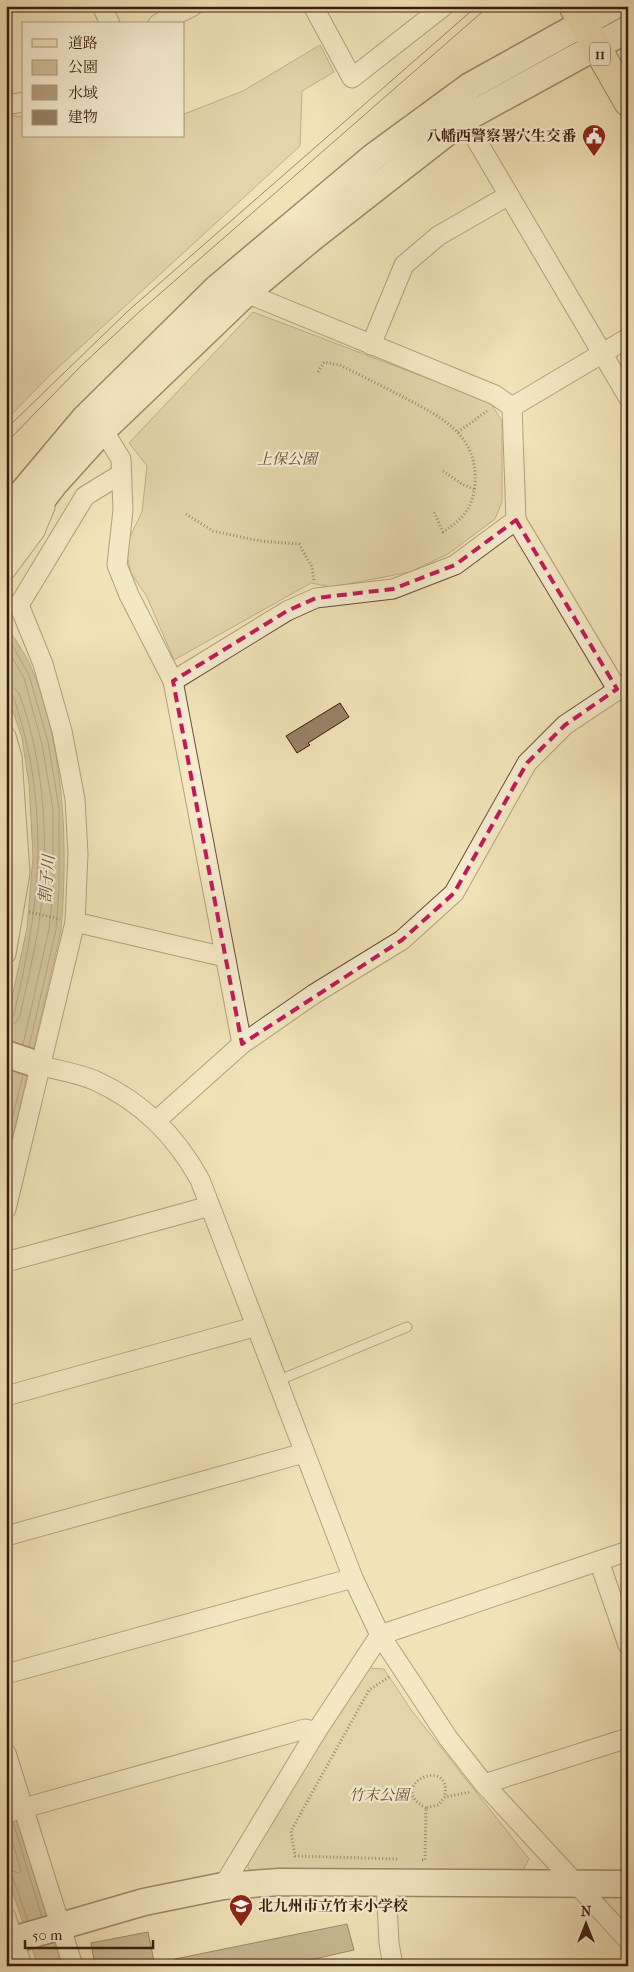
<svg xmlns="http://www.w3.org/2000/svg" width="634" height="1972" viewBox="0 0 634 1972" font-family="'IM FELL French Canon','Noto Serif JP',serif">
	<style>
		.green { fill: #d2c19b; stroke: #856e54 }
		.water { fill: #b29f7e; stroke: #816a51 }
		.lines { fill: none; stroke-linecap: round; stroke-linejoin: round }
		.shore { stroke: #755d46; stroke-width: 1 }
		.building { fill: #988366; stroke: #381b0e }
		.lane-casing { stroke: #664d38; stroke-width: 11 }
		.street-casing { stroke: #664d38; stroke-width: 21 }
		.secondary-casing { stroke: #381b0e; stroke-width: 29 }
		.primary-casing { stroke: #381b0e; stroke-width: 30 }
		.path { stroke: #381b0e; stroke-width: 3; stroke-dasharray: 1 2.5; stroke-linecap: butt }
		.lane { stroke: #f6edd1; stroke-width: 9 }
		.street { stroke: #f6edd1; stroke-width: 19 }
		.secondary { stroke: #f6edd1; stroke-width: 26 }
		.primary { stroke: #f1e3b8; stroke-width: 28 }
		.tram { stroke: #381b0e; stroke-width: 1 }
		.marked { fill: none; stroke: #c2185b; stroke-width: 4; stroke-dasharray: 10 6; stroke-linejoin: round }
		.labels { text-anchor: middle; stroke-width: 4.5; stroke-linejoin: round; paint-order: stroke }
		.shield { fill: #f6edd1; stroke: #715a48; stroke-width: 1 }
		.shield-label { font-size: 14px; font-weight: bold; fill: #381b0e }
		.poi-label { font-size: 15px; font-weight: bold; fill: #381b0e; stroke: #f6edd1; text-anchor: end }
		.park-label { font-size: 15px; font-style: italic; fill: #664d38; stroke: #f6edd1 }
		.water-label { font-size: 16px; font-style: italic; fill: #634935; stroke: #f6edd1 }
	</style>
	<rect width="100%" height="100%" fill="#f1e3b8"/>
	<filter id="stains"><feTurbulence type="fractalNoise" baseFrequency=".004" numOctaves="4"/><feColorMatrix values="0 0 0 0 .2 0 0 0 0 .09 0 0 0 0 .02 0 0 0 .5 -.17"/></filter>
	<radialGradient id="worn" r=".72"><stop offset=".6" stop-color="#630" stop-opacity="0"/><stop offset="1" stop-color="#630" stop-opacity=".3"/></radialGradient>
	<!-- green -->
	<g class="green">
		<path d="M320,45L334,72L302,91L300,146L51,374L6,420V115L24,117V136H184V114L243,91Z"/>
		<path d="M253,312L490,402L502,421V502L495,519L448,554L410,572L332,587L311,583L174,660L147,597L131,573L125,547L142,512L147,466L129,443Z"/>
		<path d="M369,1668L384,1669L412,1711L529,1859L523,1870L257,1874L248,1868L249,1853Z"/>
	</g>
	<!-- water -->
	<g class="water">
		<path d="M6,624C15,640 28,657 34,674C65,756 68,844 61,931L6,1166V1025L27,928L33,857L29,784L22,738L6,691Z"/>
		<path d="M6,1785L62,1966H38L6,1873Z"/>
	</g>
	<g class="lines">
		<!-- shore -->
		<g class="shore">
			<path d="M6,634L29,675L48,742L59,808V890L56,930L29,1047"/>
			<path d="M6,647L24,678L42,744L53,809V890L49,929L23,1045"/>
			<path d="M6,686L14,688L19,693C46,767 50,852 38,930C33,959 26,987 20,1016L15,1023L6,1026"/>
			<path d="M6,692L13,696C39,769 44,852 31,929C27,958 20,986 14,1015L6,1019"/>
			<path d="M6,1144L23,1075"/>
			<path d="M13,1822L42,1917"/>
			<path d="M6,1868L18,1873L21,1871L7,1823"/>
			<path d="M6,1874L13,1878L28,1921"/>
		</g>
	</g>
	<!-- building -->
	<g class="building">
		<path d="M340,703L349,717L308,743L310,745L297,753L286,736Z"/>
		<path d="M347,1924L354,1950L283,1966H175V1959Z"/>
		<path d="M148,1932L155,1966H95L91,1943Z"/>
	</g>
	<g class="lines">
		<!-- lane casing -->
		<g class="lane-casing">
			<path id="lane" d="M277,1381L407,1327"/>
		</g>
		<!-- street casing -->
		<g class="street-casing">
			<g id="street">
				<path d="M102,6L110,24"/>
				<path d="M313,6L352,78L444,6"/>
				<path d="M158,24L193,6"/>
				<path d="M6,105L24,102"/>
				<path d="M464,119L628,397"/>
				<path d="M246,293L495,395L512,407"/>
				<path d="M371,345L404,265L438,236L509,195"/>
				<path d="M512,407L628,338"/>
				<path d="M94,425L103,430L121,459L123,510L117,565L129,595L173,681L242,1044"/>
				<path d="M516,520L617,689"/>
				<path d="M6,570L35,531L45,507"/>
				<path d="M173,681L287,611L316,598L393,589L455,565L516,520L512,407"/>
				<path d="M6,736L12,757L20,873L6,954"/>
				<path d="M75,922L225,957"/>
				<path d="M36,1064C55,1070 78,1073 96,1081C142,1102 176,1136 200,1180L353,1578L380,1635L448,1738L484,1784L628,1940"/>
				<path d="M157,1120L242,1044L314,994L402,940L454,893L527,763L565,725L628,683"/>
				<path d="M6,1209L75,922L78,854L75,799L62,731L43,664L19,605L85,496L121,474"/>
				<path d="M6,1262L210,1206"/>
				<path d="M6,1396L254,1327"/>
				<path d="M6,1536L304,1453"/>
				<path d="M599,1561L628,1645"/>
				<path d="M6,1674L353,1578"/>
				<path d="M6,1753L73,1966"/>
				<path d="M484,1784L628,1738"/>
				<path d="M6,1813L305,1729L316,1732"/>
				<path d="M386,1881L389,1943L393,1966"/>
				<path d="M223,1886L316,1732L380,1635L628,1551"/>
				<path d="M6,1917L22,1966"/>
			</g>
		</g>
		<!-- secondary casing -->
		<g class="secondary-casing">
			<g id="secondary">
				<path d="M6,512L84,419L217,288L373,157L470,86L614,6"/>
				<path d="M6,547L55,483L103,430L246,293L313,237L464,119L628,29"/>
				<path d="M6,1054L36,1064"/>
				<path d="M6,1942L144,1902L223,1886L280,1882L628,1884"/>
			</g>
		</g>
		<!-- primary casing -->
		<g class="primary-casing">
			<path id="primary" d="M573,6L628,102"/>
		</g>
		<!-- path -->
		<g class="path">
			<path d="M318,372L324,362L340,365C362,376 384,387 405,398C443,418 478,435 475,484C473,508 463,519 443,532L433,510"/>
			<path d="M458,432L487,411"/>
			<path d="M443,471L462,484L474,489"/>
			<path d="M186,514L213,531L260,541L299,544L312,567L314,582"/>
			<path d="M29,912L60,919"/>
			<path d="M389,1677L369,1690L291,1831L295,1856L398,1859"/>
			<path d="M426,1808C383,1786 452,1754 445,1796"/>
			<path d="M422,1860H425L426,1808L438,1805L445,1797L470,1792"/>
		</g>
		<!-- lane -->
		<use href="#lane" class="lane"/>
		<!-- street -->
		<use href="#street" class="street"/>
		<!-- secondary -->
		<use href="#secondary" class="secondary"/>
		<!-- primary -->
		<use href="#primary" class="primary"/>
		<!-- tram -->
		<g class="tram">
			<path d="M6,429L129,310L477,6"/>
			<path d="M6,443L82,365L139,312L489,6"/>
		</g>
	</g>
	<!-- marked area -->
	<path d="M0 0H634V1972H0ZM516,520L617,689L565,725L527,763L454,893L402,940L242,1044L173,681L287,611L316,598L393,589L455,565Z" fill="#f1e3b8" fill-opacity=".55" fill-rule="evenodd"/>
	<path class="marked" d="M516,520L617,689L565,725L527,763L454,893L402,940L242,1044L173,681L287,611L316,598L393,589L455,565Z"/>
	<!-- icons -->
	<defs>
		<g id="civic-pin" transform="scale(1.25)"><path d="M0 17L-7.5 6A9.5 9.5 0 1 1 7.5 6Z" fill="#8f2418" stroke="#f6edd1"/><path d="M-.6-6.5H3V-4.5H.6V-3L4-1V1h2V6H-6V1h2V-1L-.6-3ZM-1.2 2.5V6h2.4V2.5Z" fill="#fff"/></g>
		<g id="school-pin" transform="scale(1.25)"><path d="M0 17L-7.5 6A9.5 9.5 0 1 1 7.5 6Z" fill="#8f2418" stroke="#f6edd1"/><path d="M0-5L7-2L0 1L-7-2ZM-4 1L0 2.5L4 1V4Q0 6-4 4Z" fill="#fff"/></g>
	</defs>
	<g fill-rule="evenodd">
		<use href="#civic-pin" x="594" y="136"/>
		<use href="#school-pin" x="241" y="1906"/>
	</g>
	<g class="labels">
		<!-- shield labels -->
		<rect class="shield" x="590" y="42.5" width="20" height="23" rx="4"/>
		<g class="shield-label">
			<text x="600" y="59">11</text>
		</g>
		<!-- poi labels -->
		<g class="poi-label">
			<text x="576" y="141">八幡西警察署穴生交番</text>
			<text x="258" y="1911" text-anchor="start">北九州市立竹末小学校</text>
		</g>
		<!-- park labels -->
		<g class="park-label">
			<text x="287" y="464">上保公園</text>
			<text x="379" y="1800">竹末公園</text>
		</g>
		<!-- water labels -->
		<g class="water-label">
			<text transform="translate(46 879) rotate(-85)" y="6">割子川</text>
		</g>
	</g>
	<!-- margin -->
	<rect width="634" height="1972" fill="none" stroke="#f1e3b8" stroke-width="25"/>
	<rect x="8" y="8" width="619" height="1957" fill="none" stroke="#381b0e" stroke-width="2.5"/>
	<rect x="12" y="12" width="609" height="1947" fill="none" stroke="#381b0e"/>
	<!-- legend -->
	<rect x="22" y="22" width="162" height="115" fill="#f6edd1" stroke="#aa9983"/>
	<rect x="32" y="39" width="25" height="8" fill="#f1e3b8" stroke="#aa9983"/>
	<text x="68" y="48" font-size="15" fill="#381b0e">道路</text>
	<rect x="32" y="60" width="25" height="15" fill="#d2c19b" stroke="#aa9983"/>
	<text x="68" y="72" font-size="15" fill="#381b0e">公園</text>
	<rect x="32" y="85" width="25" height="15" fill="#b29f7e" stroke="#aa9983"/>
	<text x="68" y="98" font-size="15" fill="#381b0e">水域</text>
	<rect x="32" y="110" width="25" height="15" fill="#988366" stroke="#aa9983"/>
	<text x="68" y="122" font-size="15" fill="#381b0e">建物</text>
	<!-- north arrow -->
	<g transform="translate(586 1924)" stroke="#f6edd1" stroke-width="4" paint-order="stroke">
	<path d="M0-4L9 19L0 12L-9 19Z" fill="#381b0e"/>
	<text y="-8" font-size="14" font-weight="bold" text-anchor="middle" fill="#381b0e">N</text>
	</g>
	<!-- scale -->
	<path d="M25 1940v8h128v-8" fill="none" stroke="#381b0e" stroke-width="2.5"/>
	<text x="32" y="1940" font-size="15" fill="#381b0e" stroke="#f6edd1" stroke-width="4" paint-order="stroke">50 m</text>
	<rect width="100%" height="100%" filter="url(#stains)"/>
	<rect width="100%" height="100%" fill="url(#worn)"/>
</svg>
